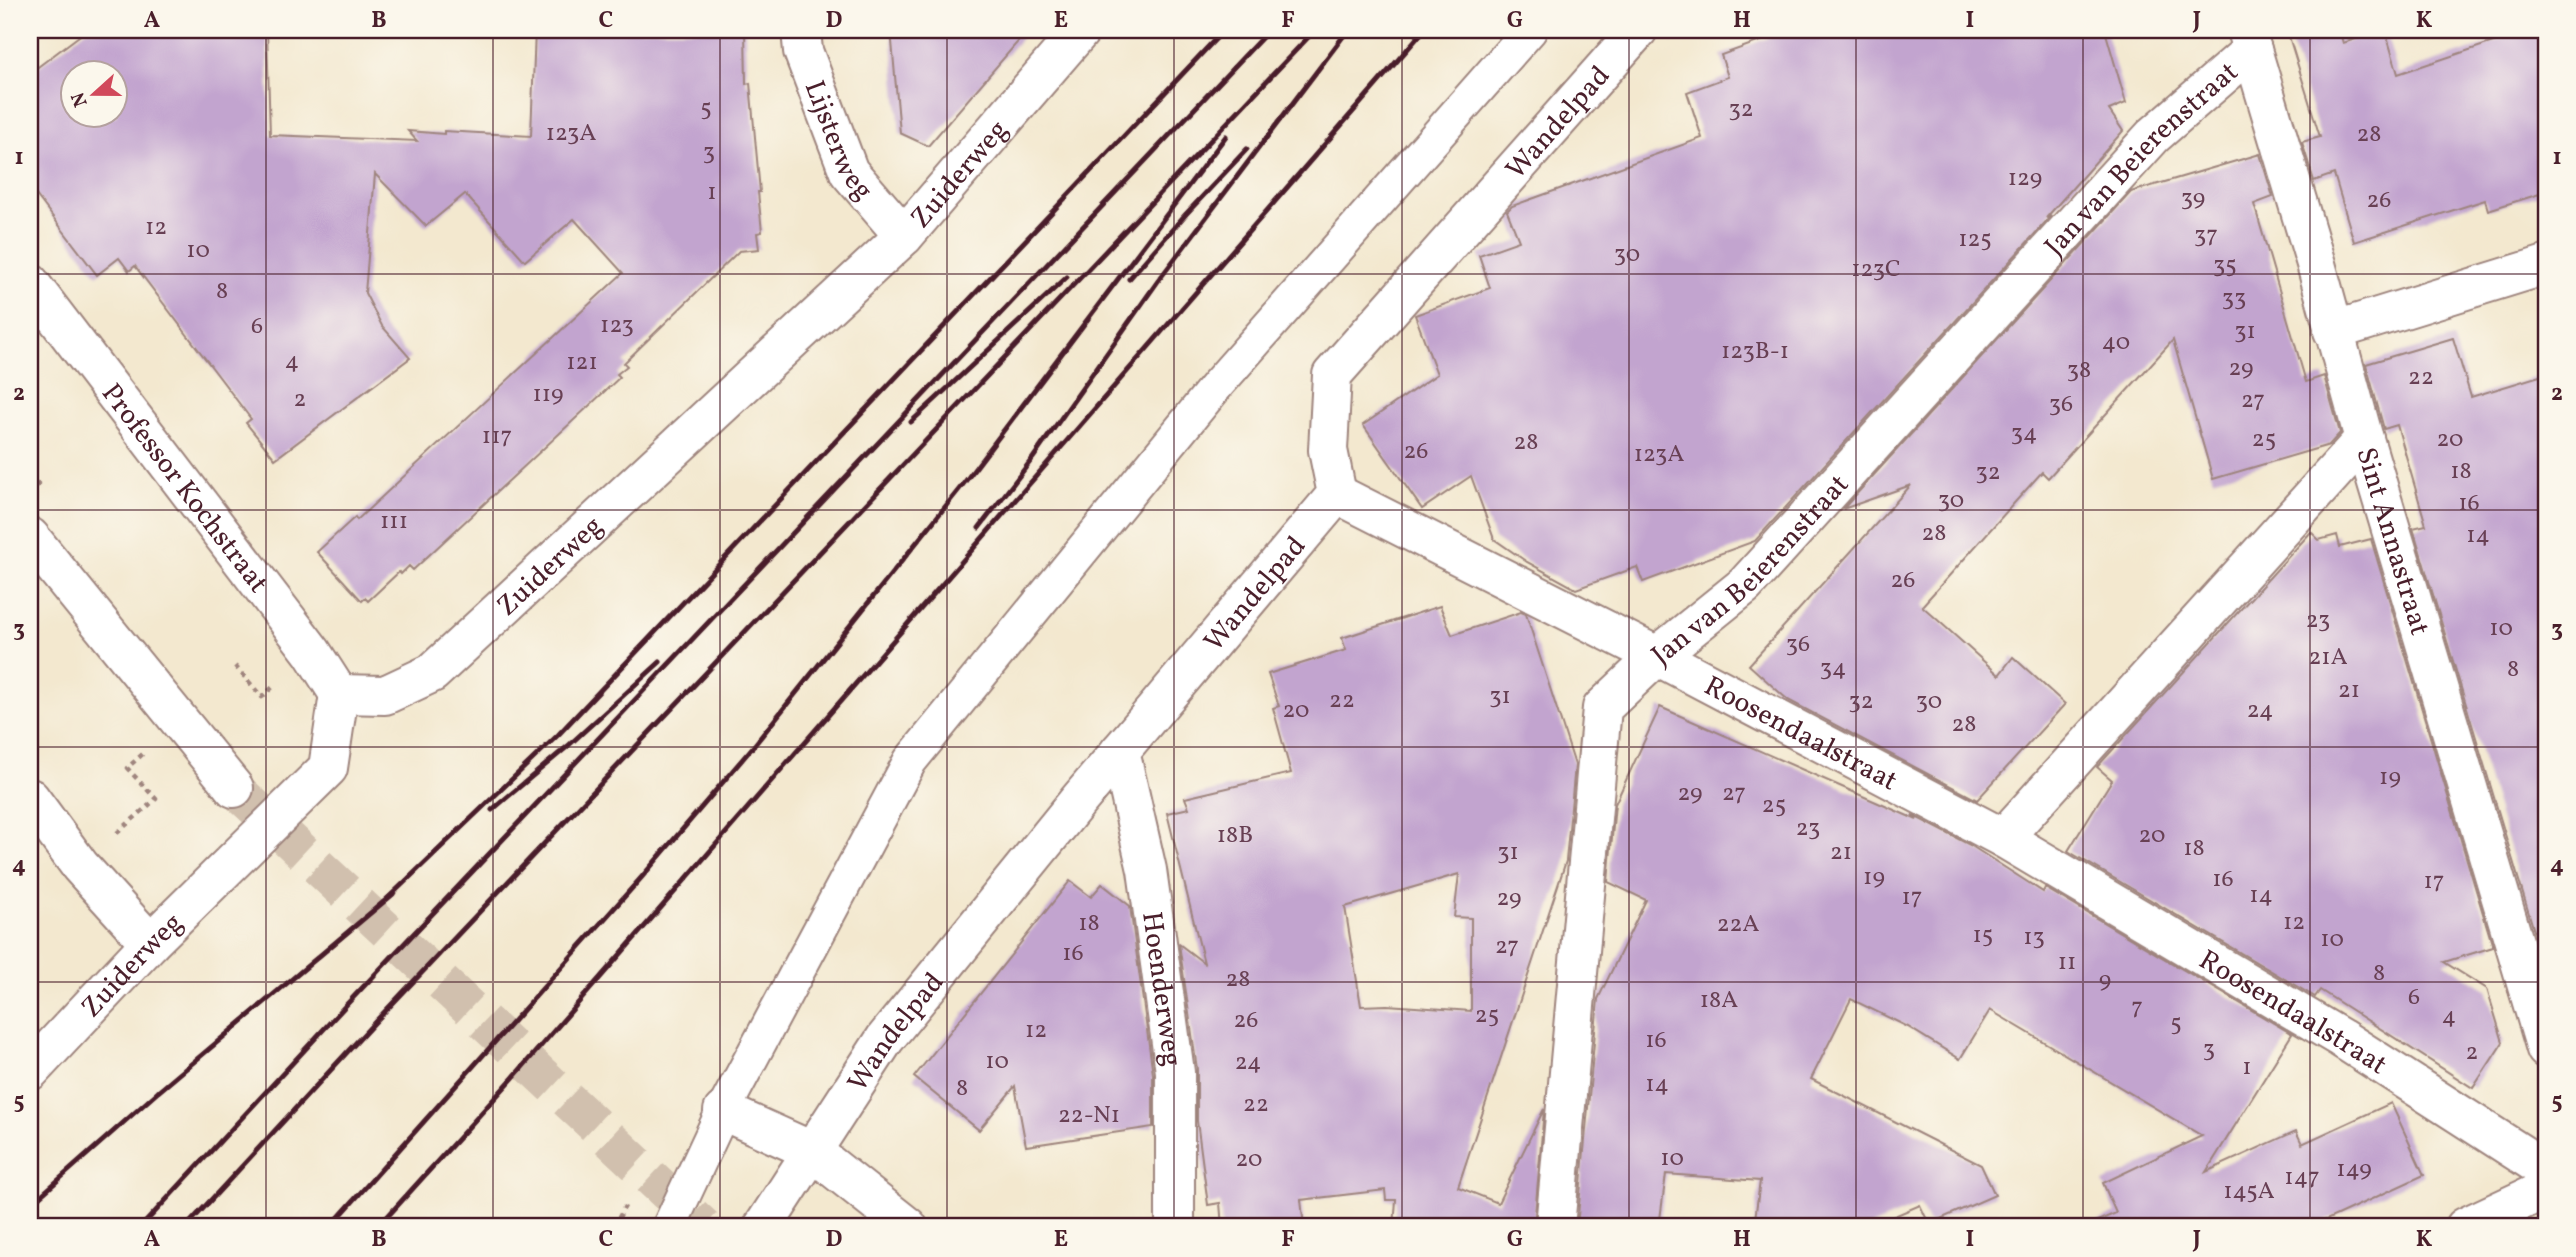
<svg xmlns="http://www.w3.org/2000/svg" width="2576" height="1257" viewBox="0 0 2576 1257" font-family="Vollkorn,serif">
	<style>
		.building { fill: #c2a4cf; fill-rule: evenodd }
		.lines { fill: none; stroke-linecap: round; stroke-linejoin: round }
		.secondary-tunnel { stroke: #d1c0ae; stroke-width: 38; stroke-dasharray: 38 19; stroke-linecap: butt }
		.service-casing { stroke: #9e847d; stroke-width: 37 }
		.minor-casing { stroke: #9e847d; stroke-width: 42 }
		.secondary-casing { stroke: #9e847d; stroke-width: 42 }
		.path { stroke: #9e847d; stroke-width: 4.5; stroke-dasharray: 5 5; stroke-linecap: butt }
		.service { stroke: #fff; stroke-width: 33 }
		.minor { stroke: #fff; stroke-width: 38 }
		.secondary { stroke: #fff; stroke-width: 38 }
		.rail { stroke: #4a1f2b; stroke-width: 5 }
		.grid { fill: none; stroke: #4a1f2b; stroke-width: 2; stroke-opacity: 0.55 }
		.labels { text-anchor: middle; stroke-width: 7; stroke-linejoin: round; paint-order: stroke }
		.number-label { font-size: 24px; fill: #684054 }
		.street-label { font-size: 28px; fill: #4a1f2b; stroke: #fbf7ec }
		.neatline { fill: none; stroke: #4a1f2b; stroke-width: 2.5 }
		.grid-label { font-size: 23px; text-anchor: middle; font-weight: bold; fill: #4a1f2b }
	</style>
	<rect width="100%" height="100%" fill="#fbf7ec"/>
	<filter id="ink" filterUnits="userSpaceOnUse"><feTurbulence type="fractalNoise" baseFrequency=".0143" numOctaves="2"/><feDisplacementMap in="SourceGraphic" scale="14" xChannelSelector="R" yChannelSelector="G"/><feConvolveMatrix kernelMatrix="1 2 1 2 8 2 1 2 1" color-interpolation-filters="sRGB"/></filter>
	<filter id="wash" filterUnits="userSpaceOnUse"><feTurbulence type="fractalNoise" baseFrequency=".00686" numOctaves="4" result="noise"/><feDisplacementMap in="SourceGraphic" scale="28" xChannelSelector="R" yChannelSelector="G"/><feGaussianBlur stdDeviation="1.57" result="paint"/><feColorMatrix in="noise" values="0 0 0 0 0 0 0 0 0 0 0 0 0 0 0 0 0 1.4 0 .05"/><feComposite in="paint" operator="in"/></filter>
	<g filter="url(#wash)">
		<rect width="100%" height="100%" fill="#f3e8cf"/>
		<g id="blocks">
			<!-- building -->
			<g class="building">
				<path d="M87,30H267L270,135L417,141L408,131L444,134V131L531,136L535,30H745L746,84L750,83L760,192H758L762,232L757,233L759,249L739,251L624,363L627,366L617,374L620,377L515,475L413,570L409,566L401,574L399,572L368,601L365,598L362,601L317,552L355,517L357,520L623,273L574,219L525,261L465,194L426,226L375,174L365,293L382,326L410,358L275,459L246,423L251,419L135,266L129,271L119,258L97,275L30,187V73ZM74,74H116V116H74Z"/>
				<path d="M891,30H1028L928,146L900,133Z"/>
				<path d="M1791,30H2105L2126,103L2109,110L2123,131L2046,218L2051,216L1755,541L1643,582L1637,567L1576,589L1527,562L1494,539L1471,476L1422,509L1363,425L1437,374L1415,315L1490,288L1479,255L1519,241L1507,211L1512,206L1702,138L1687,92L1728,77L1721,55Z"/>
				<path d="M2287,30H2339L2343,43L2385,30L2398,74L2529,30H2546V192L2488,210L2485,200L2354,242L2334,174L2314,181L2302,142L2320,137Z"/>
				<path d="M2260,154L2273,197L2254,204L2306,382L2324,376L2340,433L2329,445L2213,479L2173,340L2048,478L2042,472L1922,606L1999,675L2013,657L2065,704L1977,800L1788,700L1749,665L1911,485L1843,509L2131,192Z"/>
				<path d="M2453,338L2471,397L2546,374V931L2535,934L2413,528L2426,525L2397,425L2384,429L2366,364Z"/>
				<path d="M2311,532L2319,540L2337,535L2340,547L2371,539L2493,947L2444,962L2487,989L2503,1042L2473,1088L2320,990L2315,997L2068,851L2112,780L2097,767Z"/>
				<path d="M1440,606L1452,635L1521,612L1526,614L1575,765L1566,861L1458,1187L1498,1203L1544,1109L1534,1227H1394L1396,1200H1386L1385,1190L1301,1200L1304,1227H1222L1220,1203L1208,1205L1197,1121V1069L1179,944L1204,963L1167,813L1189,808L1185,798L1291,773L1273,708L1279,706L1268,674L1346,650L1342,638ZM1459,874L1454,917L1471,918V1011L1387,1005L1361,1006L1345,907Z"/>
				<path d="M1660,707L1917,820L1912,815L1970,845L2043,892L2045,888L2292,1034L2206,1172L2296,1131L2302,1144L2391,1103L2424,1175L2311,1227H2084L2116,1213L2103,1183L2202,1136L1990,1010L1960,1059L1908,1027L1851,999L1811,1079L1981,1165L1995,1195L1929,1224L1920,1205L1869,1227H1754L1760,1181L1666,1174L1659,1227H1577L1598,999L1646,900L1608,882L1615,804Z"/>
				<path d="M1070,881L1091,897L1102,884L1130,906L1153,1074V1127L1026,1146L1015,1086L979,1130L914,1077Z"/>
			</g>
		</g>
	</g>
	<g filter="url(#ink)">
		<use href="#blocks" fill-opacity="0" stroke="#9e847d" stroke-width="2"/>
		<g class="lines">
			<!-- secondary-tunnel -->
			<path class="secondary-tunnel" d="M234,788L704,1227"/>
			<!-- service casing -->
			<g class="service-casing">
				<path id="service" d="M669,1227L723,1111L910,761L1217,385L1530,30"/>
			</g>
			<!-- minor casing -->
			<g class="minor-casing">
				<g id="minor">
					<path id="s1" d="M801,30L803,51L849,172L904,236"/>
					<path id="s2" d="M2246,30L2316,264L2364,439L2546,1049"/>
					<path id="s3" d="M30,283L312,652L339,694"/>
					<path d="M2333,331L2546,265"/>
					<path id="s4" d="M1337,494L1657,656L2003,838L2341,1038L2546,1170"/>
					<path id="s5" d="M339,694L385,695L432,673L904,236L1081,30"/>
					<path id="s6" d="M1120,751L1147,870L1175,1072V1227"/>
					<path d="M30,798L80,866L150,943"/>
					<path d="M2003,838L2364,439"/>
					<path id="s7" d="M30,1071L150,943L328,768L339,694"/>
					<path d="M723,1111L812,1151L908,1227"/>
					<path id="s8" d="M763,1227L885,1039L1078,801L1337,494L1328,450L1332,375L1638,30"/>
					<path id="s9" d="M1555,1227L1602,708L1657,656L1745,585L2153,136L2252,50"/>
					<path d="M2465,1227L2546,1189"/>
				</g>
			</g>
			<!-- secondary casing -->
			<g class="secondary-casing">
				<path id="secondary" d="M30,537L234,788"/>
			</g>
			<!-- path -->
			<g class="path">
				<path d="M30,475L41,488"/>
				<path d="M235,666L262,697L275,685"/>
				<path d="M117,833L156,799L127,768L145,752"/>
				<path d="M614,1227L625,1206"/>
			</g>
			<!-- service -->
			<use href="#service" class="service"/>
			<!-- minor -->
			<use href="#minor" class="minor"/>
			<!-- secondary -->
			<use href="#secondary" class="secondary"/>
			<!-- rail -->
			<g class="rail">
				<path d="M1129,279L1186,214L1247,149"/>
				<path d="M911,422L1067,277"/>
				<path d="M979,528L1033,458L1158,281L1348,30"/>
				<path d="M492,810L568,746L660,662"/>
				<path d="M387,899L558,735L1224,30"/>
				<path d="M30,1205L158,1092L393,894"/>
				<path d="M141,1227L347,1004L1269,30"/>
				<path d="M186,1227L375,1022L1315,30"/>
				<path d="M330,1227L641,878L752,748L961,487L1226,136"/>
				<path d="M378,1227L512,1079L1424,30"/>
			</g>
		</g>
	</g>
	<!-- grid -->
	<path class="grid" d="M266,30V1227M493,30V1227M720,30V1227M947,30V1227M1174,30V1227M1402,30V1227M1629,30V1227M1856,30V1227M2083,30V1227M2310,30V1227M30,274H2546M30,510H2546M30,747H2546M30,982H2546"/>
	<g class="labels">
		<!-- number labels -->
		<g class="number-label">
			<text x="706" y="115">5</text>
			<text x="1741" y="116">32</text>
			<text x="571" y="140">123A</text>
			<text x="2369" y="141">28</text>
			<text x="709" y="159">3</text>
			<text x="2025" y="185">129</text>
			<text x="712" y="199">1</text>
			<text x="2193" y="205">39</text>
			<text x="2379" y="207">26</text>
			<text x="156" y="234">12</text>
			<text x="2206" y="242">37</text>
			<text x="1975" y="246">125</text>
			<text x="198" y="257">10</text>
			<text x="1627" y="261">30</text>
			<text x="2225" y="272">35</text>
			<text x="1876" y="276">123C</text>
			<text x="222" y="298">8</text>
			<text x="2234" y="305">33</text>
			<text x="617" y="332">123</text>
			<text x="257" y="333">6</text>
			<text x="2245" y="338">31</text>
			<text x="2116" y="349">40</text>
			<text x="1755" y="358">123B-1</text>
			<text x="292" y="368">4</text>
			<text x="582" y="369">121</text>
			<text x="2241" y="375">29</text>
			<text x="2079" y="377">38</text>
			<text x="2421" y="384">22</text>
			<text x="548" y="401">119</text>
			<text x="300" y="406">2</text>
			<text x="2253" y="407">27</text>
			<text x="2061" y="411">36</text>
			<text x="2024" y="440">34</text>
			<text x="497" y="443">117</text>
			<text x="2264" y="446">25</text>
			<text x="2450" y="446">20</text>
			<text x="1526" y="449">28</text>
			<text x="1416" y="458">26</text>
			<text x="1659" y="461">123A</text>
			<text x="2461" y="478">18</text>
			<text x="1988" y="479">32</text>
			<text x="1951" y="507">30</text>
			<text x="2469" y="510">16</text>
			<text x="394" y="528">111</text>
			<text x="1934" y="540">28</text>
			<text x="2478" y="542">14</text>
			<text x="1903" y="587">26</text>
			<text x="2318" y="627">23</text>
			<text x="2501" y="635">10</text>
			<text x="1798" y="651">36</text>
			<text x="2328" y="664">21A</text>
			<text x="1833" y="675">34</text>
			<text x="2513" y="676">8</text>
			<text x="2349" y="697">21</text>
			<text x="1500" y="703">31</text>
			<text x="1342" y="707">22</text>
			<text x="1861" y="708">32</text>
			<text x="1929" y="708">30</text>
			<text x="1296" y="717">20</text>
			<text x="2260" y="717">24</text>
			<text x="1964" y="731">28</text>
			<text x="2390" y="784">19</text>
			<text x="1690" y="800">29</text>
			<text x="1734" y="800">27</text>
			<text x="1774" y="812">25</text>
			<text x="1808" y="835">23</text>
			<text x="1235" y="842">18B</text>
			<text x="2152" y="842">20</text>
			<text x="2194" y="855">18</text>
			<text x="1508" y="859">31</text>
			<text x="1841" y="859">21</text>
			<text x="1874" y="884">19</text>
			<text x="2223" y="886">16</text>
			<text x="2434" y="888">17</text>
			<text x="2261" y="902">14</text>
			<text x="1912" y="904">17</text>
			<text x="1509" y="905">29</text>
			<text x="2294" y="929">12</text>
			<text x="1089" y="930">18</text>
			<text x="1738" y="931">22A</text>
			<text x="1983" y="942">15</text>
			<text x="2034" y="944">13</text>
			<text x="2332" y="946">10</text>
			<text x="1507" y="953">27</text>
			<text x="1073" y="960">16</text>
			<text x="2067" y="969">11</text>
			<text x="2379" y="980">8</text>
			<text x="1238" y="986">28</text>
			<text x="2105" y="987">9</text>
			<text x="2414" y="1004">6</text>
			<text x="1719" y="1007">18A</text>
			<text x="2137" y="1014">7</text>
			<text x="1487" y="1022">25</text>
			<text x="2449" y="1023">4</text>
			<text x="1246" y="1027">26</text>
			<text x="2176" y="1030">5</text>
			<text x="1036" y="1037">12</text>
			<text x="1656" y="1047">16</text>
			<text x="2209" y="1056">3</text>
			<text x="2472" y="1059">2</text>
			<text x="997" y="1068">10</text>
			<text x="1248" y="1069">24</text>
			<text x="2247" y="1074">1</text>
			<text x="1657" y="1091">14</text>
			<text x="962" y="1095">8</text>
			<text x="1256" y="1111">22</text>
			<text x="1089" y="1122">22-N1</text>
			<text x="1672" y="1165">10</text>
			<text x="1249" y="1166">20</text>
			<text x="2354" y="1176">149</text>
			<text x="2302" y="1184">147</text>
			<text x="2249" y="1198">145A</text>
		</g>
		<!-- street labels -->
		<g class="street-label">
			<text dy="10" stroke="none"><textPath href="#s8" startOffset="1391">Wandelpad</textPath></text>
			<text dy="10" stroke="none"><textPath href="#s1" startOffset="117">Lijsterweg</textPath></text>
			<text dy="10" stroke="none"><textPath href="#s9" startOffset="1292">Jan van Beierenstraat</textPath></text>
			<text dy="10" stroke="none"><textPath href="#s5" startOffset="824">Zuiderweg</textPath></text>
			<text dy="10" stroke="none"><textPath href="#s3" startOffset="257">Professor Kochstraat</textPath></text>
			<text dy="10" stroke="none"><textPath href="#s2" startOffset="532">Sint Annastraat</textPath></text>
			<text dy="10" stroke="none"><textPath href="#s5" startOffset="257">Zuiderweg</textPath></text>
			<text dy="10" stroke="none"><textPath href="#s9" startOffset="724">Jan van Beierenstraat</textPath></text>
			<text dy="10" stroke="none"><textPath href="#s8" startOffset="803">Wandelpad</textPath></text>
			<text dy="10" stroke="none"><textPath href="#s4" startOffset="522">Roosendaalstraat</textPath></text>
			<text dy="10" stroke="none"><textPath href="#s7" startOffset="147">Zuiderweg</textPath></text>
			<text dy="10" stroke="none"><textPath href="#s6" startOffset="242">Hoenderweg</textPath></text>
			<text dy="10" stroke="none"><textPath href="#s4" startOffset="1088">Roosendaalstraat</textPath></text>
			<text dy="10" stroke="none"><textPath href="#s8" startOffset="236">Wandelpad</textPath></text>
		</g>
	</g>
	<!-- margin -->
	<rect width="2576" height="1257" fill="none" stroke="#fbf7ec" stroke-width="77"/>
	<!-- north arrow -->
	<g transform="translate(94 94) rotate(249)"><circle r="33" fill="#fbf7ec" stroke="#b4a19f" stroke-width="2"/>
	<path d="M0-5L12 26L0 18L-12 26Z" fill="#d1495b"/>
	<text y="-10" font-size="19" font-weight="bold" text-anchor="middle" fill="#4a1f2b">N</text>
	</g>
	<rect x="38" y="38" width="2500" height="1180" class="neatline"/>
	<g class="grid-label">
		<text x="152" y="27">A</text>
		<text x="379" y="27">B</text>
		<text x="606" y="27">C</text>
		<text x="834" y="27">D</text>
		<text x="1061" y="27">E</text>
		<text x="1288" y="27">F</text>
		<text x="1515" y="27">G</text>
		<text x="1742" y="27">H</text>
		<text x="1970" y="27">I</text>
		<text x="2197" y="27">J</text>
		<text x="2424" y="27">K</text>
		<text x="19" y="164">1</text>
		<text x="2557" y="164">1</text>
		<text x="19" y="400">2</text>
		<text x="2557" y="400">2</text>
		<text x="19" y="636">3</text>
		<text x="2557" y="636">3</text>
		<text x="19" y="872">4</text>
		<text x="2557" y="872">4</text>
		<text x="19" y="1108">5</text>
		<text x="2557" y="1108">5</text>
		<text x="152" y="1246">A</text>
		<text x="379" y="1246">B</text>
		<text x="606" y="1246">C</text>
		<text x="834" y="1246">D</text>
		<text x="1061" y="1246">E</text>
		<text x="1288" y="1246">F</text>
		<text x="1515" y="1246">G</text>
		<text x="1742" y="1246">H</text>
		<text x="1970" y="1246">I</text>
		<text x="2197" y="1246">J</text>
		<text x="2424" y="1246">K</text>
	</g>
</svg>
